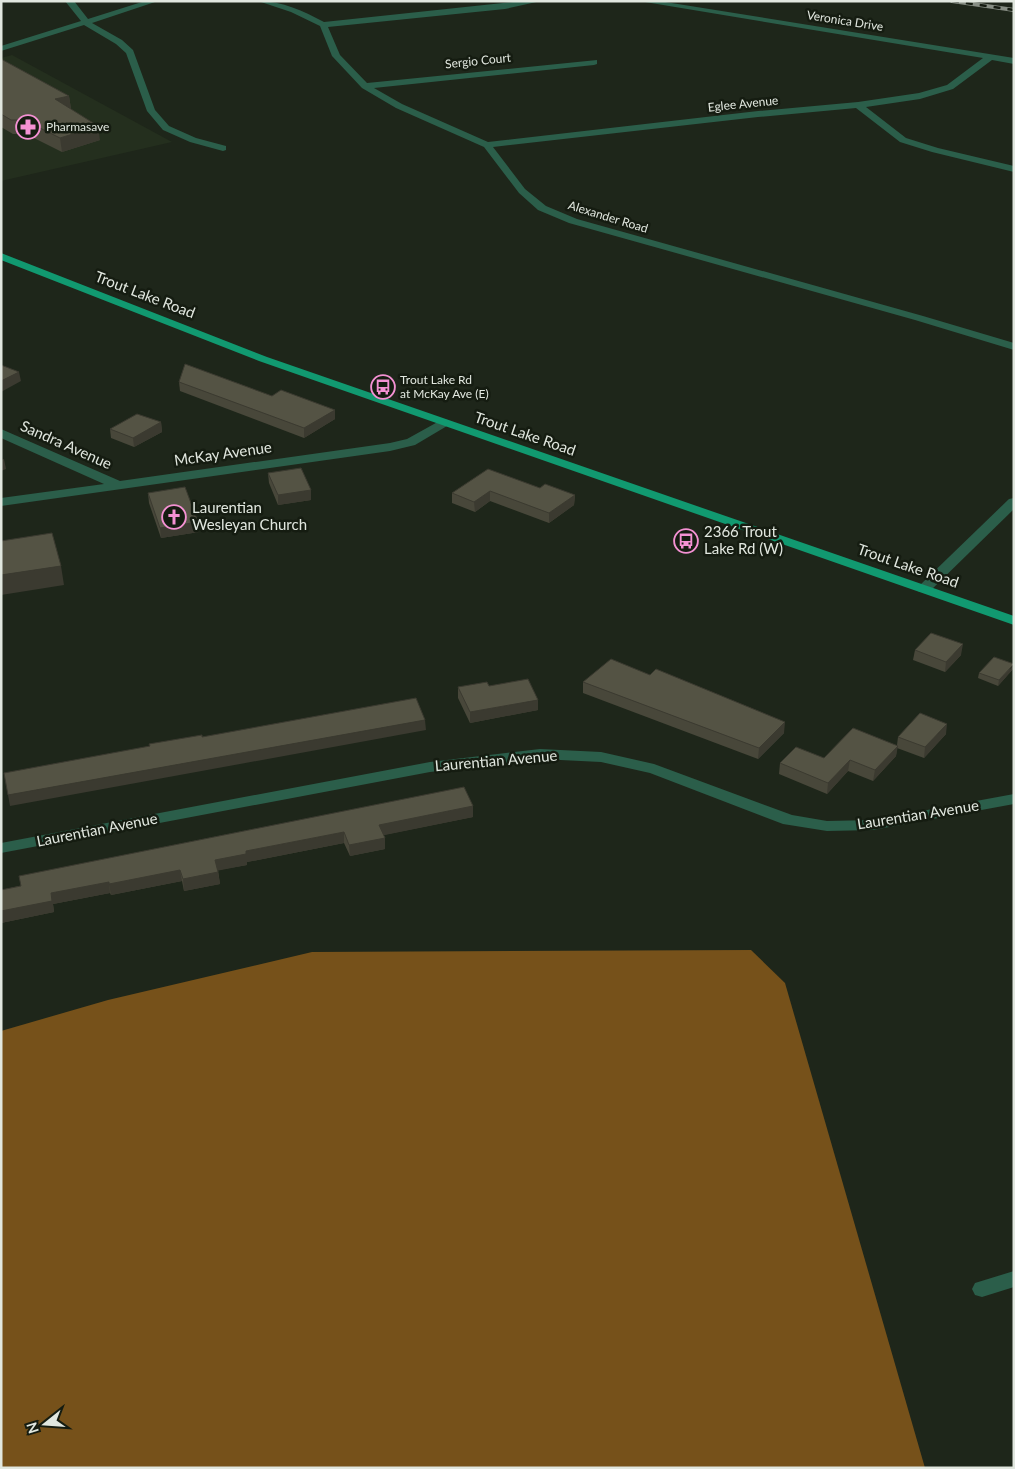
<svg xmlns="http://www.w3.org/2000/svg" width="1015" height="1469" viewBox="0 0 1015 1469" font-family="Lato,sans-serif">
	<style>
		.built { fill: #242f1e }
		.forest { fill: #76511a }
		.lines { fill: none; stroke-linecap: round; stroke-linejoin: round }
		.street { fill: #2b5e4a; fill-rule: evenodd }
		.primary { fill: #119970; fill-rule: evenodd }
		.rail-casing { stroke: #878e84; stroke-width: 4 }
		.rail { stroke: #151c11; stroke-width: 2.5; stroke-dasharray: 7; stroke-linecap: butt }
		.wall { fill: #48473a }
		.shaded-wall { fill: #3b3a30 }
		.building { fill: #545344; stroke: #3b3a30 }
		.labels { text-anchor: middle; stroke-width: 5; stroke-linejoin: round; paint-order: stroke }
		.far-street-label { font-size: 12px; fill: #e1e7df; stroke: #151c11 }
		.far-poi-label { font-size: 12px; fill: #e1e7df; stroke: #151c11; text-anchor: start }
		.street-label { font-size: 15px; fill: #e1e7df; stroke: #151c11 }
		.poi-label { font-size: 15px; fill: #e1e7df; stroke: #151c11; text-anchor: start }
	</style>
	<rect width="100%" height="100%" fill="#1e261a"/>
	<!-- built -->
	<path class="built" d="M12,55L172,142L1,181V58Z"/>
	<!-- forest -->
	<path class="forest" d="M751,950L785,983L925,1468H1V1031L108,1000L312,952Z"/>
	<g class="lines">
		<!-- street -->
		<g class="street">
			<path d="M65,1H74L88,19L145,1H158L92,23L122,40L133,50L155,110L169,126L196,138L226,146V150L223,151L190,142L163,130L147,111L126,53L116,44L84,25L1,51V46L81,21Z"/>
			<path d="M258,1C283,1 303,11 324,22L523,1H541L505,9L328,27L340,55L367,83L597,60V64L594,65L374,88L402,104L488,142L758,111L858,102L919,93L947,85L983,58L639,1H659L1014,58V64L992,60L953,89L920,99L866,107L906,138L938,148L1014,166V172L932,152L900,142L856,108L758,117L493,147L525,189L546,206L577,219L923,316L1014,343V350L915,320L569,223L538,210L519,193L484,147L396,108L362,88L332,56L320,26L291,12Z"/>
			<path d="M443,419L447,420L449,423L447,426L415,445L390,451L1,506V498L104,484L1,438V429L120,481L390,443L407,439Z"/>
			<path d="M1014,498V509L929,592H919L917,589L919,586L1009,499Z"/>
			<path d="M540,749L601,752L654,764L792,815L827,821L873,820L1014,794V804L873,830L827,831L783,824L650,773L601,762L540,759L430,772L1,853V843L430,762Z"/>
			<path d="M1014,1271V1287L982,1297L975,1295L972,1289L975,1283Z"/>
		</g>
		<!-- primary -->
		<path class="primary" d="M1,253L267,357L1014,616V625L259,361L1,260Z"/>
		<!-- rail casing -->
		<g class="rail-casing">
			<path id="rail" d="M952,1L1014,10"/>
		</g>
		<!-- rail -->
		<use href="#rail" class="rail"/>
	</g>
	<!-- wall -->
	<g class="wall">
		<path d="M1,59L69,96L71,109L100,140L62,152L26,134H13L1,127Z"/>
		<path d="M179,382L335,419L304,438L180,391Z"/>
		<path d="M161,422L162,432L134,447L111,438L110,429Z"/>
		<path d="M268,473L311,490V500L278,505L269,483Z"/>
		<path d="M540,488L575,495L574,505L549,523L490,501L475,512L452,503V493Z"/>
		<path d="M148,493L198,522L199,532L161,538L149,503Z"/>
		<path d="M915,650L961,655L945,672L913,660Z"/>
		<path d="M1013,669L998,686L978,678L979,673Z"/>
		<path d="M583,682L784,733L758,759L583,693Z"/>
		<path d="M489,686L538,710L470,723L458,698V687Z"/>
		<path d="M946,734L924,758L897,748L896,756L873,781L848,771L827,794L779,774L780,763L824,758L897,745L898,737Z"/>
		<path d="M464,787L473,817L383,835L385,838V849L350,856L344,843L247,862V865L218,870L220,884L184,891L182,881L111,895L110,893L53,904L54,912L1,923V890Z"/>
	</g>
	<!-- shaded-wall -->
	<g class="shaded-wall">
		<path d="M69,96L71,109L55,99Z"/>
		<path d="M98,126L100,140L62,152L60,138Z"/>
		<path d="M19,372L21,381L1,392V381Z"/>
		<path d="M335,410V419L304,438V428Z"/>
		<path d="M161,422L162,432L134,447L133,438Z"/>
		<path d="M4,459L6,469L1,471V460Z"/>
		<path d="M311,490V500L278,505V495Z"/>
		<path d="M490,491V501L475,512L474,502Z"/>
		<path d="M575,495L574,505L549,523V513Z"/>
		<path d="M198,522L199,532L161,538L160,528Z"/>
		<path d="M61,566L64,585L1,595V575Z"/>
		<path d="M963,644L961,655L945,672L946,662Z"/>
		<path d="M1014,665L1013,669L998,686L999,680Z"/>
		<path d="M538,700V710L470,723V712Z"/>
		<path d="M425,720L426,730L10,806L8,795Z"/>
		<path d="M785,722L784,733L758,759L759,748Z"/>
		<path d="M947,724L946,734L924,758L925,747Z"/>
		<path d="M898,746L896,756L873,781L875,770Z"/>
		<path d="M850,760L848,771L827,794L828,783Z"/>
		<path d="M473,806V817L380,836L379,825Z"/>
		<path d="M344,832V843L247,862V865L216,871L215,860L246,851Z"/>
		<path d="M385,838V849L350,856L349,845Z"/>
		<path d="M180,870L182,881L111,895L109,884Z"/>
		<path d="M218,872L220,884L184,891L183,879Z"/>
		<path d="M109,882L110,893L53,904L54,912L1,923V911L51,893Z"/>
	</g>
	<!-- building -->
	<g class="building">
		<path d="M1,59L69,96L55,99L98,126L60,138L24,120H11L1,114Z"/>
		<path d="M185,364L272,396L281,390L335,410L304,428L179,382Z"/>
		<path d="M1,365L19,372L1,381Z"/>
		<path d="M137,414L161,422L133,438L110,429Z"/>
		<path d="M301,468L311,490L278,495L268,473Z"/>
		<path d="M488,469L540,488L545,484L575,495L549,513L490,491L474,502L452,493Z"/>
		<path d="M185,487L198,522L160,528L148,493Z"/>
		<path d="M52,533L61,566L1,575V541Z"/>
		<path d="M931,633L963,644L946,662L915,650Z"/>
		<path d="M994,657L1014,664L999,680L979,673Z"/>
		<path d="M611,659L650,675L656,669L785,722L759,748L583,682Z"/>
		<path d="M528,679L538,700L470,712L458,687L487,682L489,686Z"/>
		<path d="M416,698L425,720L8,795L4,773L150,746L149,744L202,735V737Z"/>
		<path d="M920,713L947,724L925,747L898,737Z"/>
		<path d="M853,728L898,746L875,770L850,760L828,783L780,763L796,747L824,758Z"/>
		<path d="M464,787L473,806L379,825L385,838L349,845L344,832L246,851V854L215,860L218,872L183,879L180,870L109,884V882L51,893L52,901L1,911V890L21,886L19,876Z"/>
	</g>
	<!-- icons -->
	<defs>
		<g id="pharmacy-ring" transform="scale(1.25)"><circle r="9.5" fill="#151c11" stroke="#f491d3" stroke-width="1.5"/><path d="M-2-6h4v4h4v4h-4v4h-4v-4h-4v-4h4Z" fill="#f491d3"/></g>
		<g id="bus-ring" transform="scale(1.25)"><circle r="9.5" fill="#151c11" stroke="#f491d3" stroke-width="1.5"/><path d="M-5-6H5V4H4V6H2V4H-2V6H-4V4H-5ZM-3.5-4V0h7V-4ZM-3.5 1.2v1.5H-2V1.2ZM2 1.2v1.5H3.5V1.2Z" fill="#f491d3"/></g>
		<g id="church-ring" transform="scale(1.25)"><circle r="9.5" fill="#151c11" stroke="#f491d3" stroke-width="1.5"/><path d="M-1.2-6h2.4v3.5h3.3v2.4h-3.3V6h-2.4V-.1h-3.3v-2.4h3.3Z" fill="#f491d3"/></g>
	</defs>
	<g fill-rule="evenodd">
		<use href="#pharmacy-ring" x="28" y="127"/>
		<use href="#bus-ring" x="383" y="387"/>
		<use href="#church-ring" x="174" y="517"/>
		<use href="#bus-ring" x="686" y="541"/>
	</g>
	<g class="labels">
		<!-- far-street labels -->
		<g class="far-street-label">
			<text transform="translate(845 21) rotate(9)" y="4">Veronica Drive</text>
			<text transform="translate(478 61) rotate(-6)" y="4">Sergio Court</text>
			<text transform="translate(743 104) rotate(-6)" y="4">Eglee Avenue</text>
			<text transform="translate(608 217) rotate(17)" y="4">Alexander Road</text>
		</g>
		<!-- far-poi labels -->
		<g class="far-poi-label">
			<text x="46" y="131">Pharmasave</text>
			<text x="400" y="384">Trout Lake Rd<tspan x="400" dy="14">at McKay Ave (E)</tspan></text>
		</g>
		<!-- street labels -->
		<g class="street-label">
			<text transform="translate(145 295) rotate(21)" y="5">Trout Lake Road</text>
			<text transform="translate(525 434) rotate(19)" y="5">Trout Lake Road</text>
			<text transform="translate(66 445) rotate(24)" y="5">Sandra Avenue</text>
			<text transform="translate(223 454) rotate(-8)" y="5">McKay Avenue</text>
			<text transform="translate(908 566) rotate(19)" y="5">Trout Lake Road</text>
			<text transform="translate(496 761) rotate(-5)" y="5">Laurentian Avenue</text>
			<text transform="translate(918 815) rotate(-9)" y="5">Laurentian Avenue</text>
			<text transform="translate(97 830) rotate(-11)" y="5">Laurentian Avenue</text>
		</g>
		<!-- poi labels -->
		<g class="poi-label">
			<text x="192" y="513">Laurentian<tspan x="192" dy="17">Wesleyan Church</tspan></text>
			<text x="704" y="537">2366 Trout<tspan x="704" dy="17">Lake Rd (W)</tspan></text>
		</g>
	</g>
	<!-- border -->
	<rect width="1015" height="1469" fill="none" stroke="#e1e7df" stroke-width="5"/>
	<!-- north arrow -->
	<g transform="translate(45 1424) rotate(253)" stroke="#151c11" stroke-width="4" paint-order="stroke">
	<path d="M0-4L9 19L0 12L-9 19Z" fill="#e1e7df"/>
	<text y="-8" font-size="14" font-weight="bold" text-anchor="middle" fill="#e1e7df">N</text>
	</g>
</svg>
